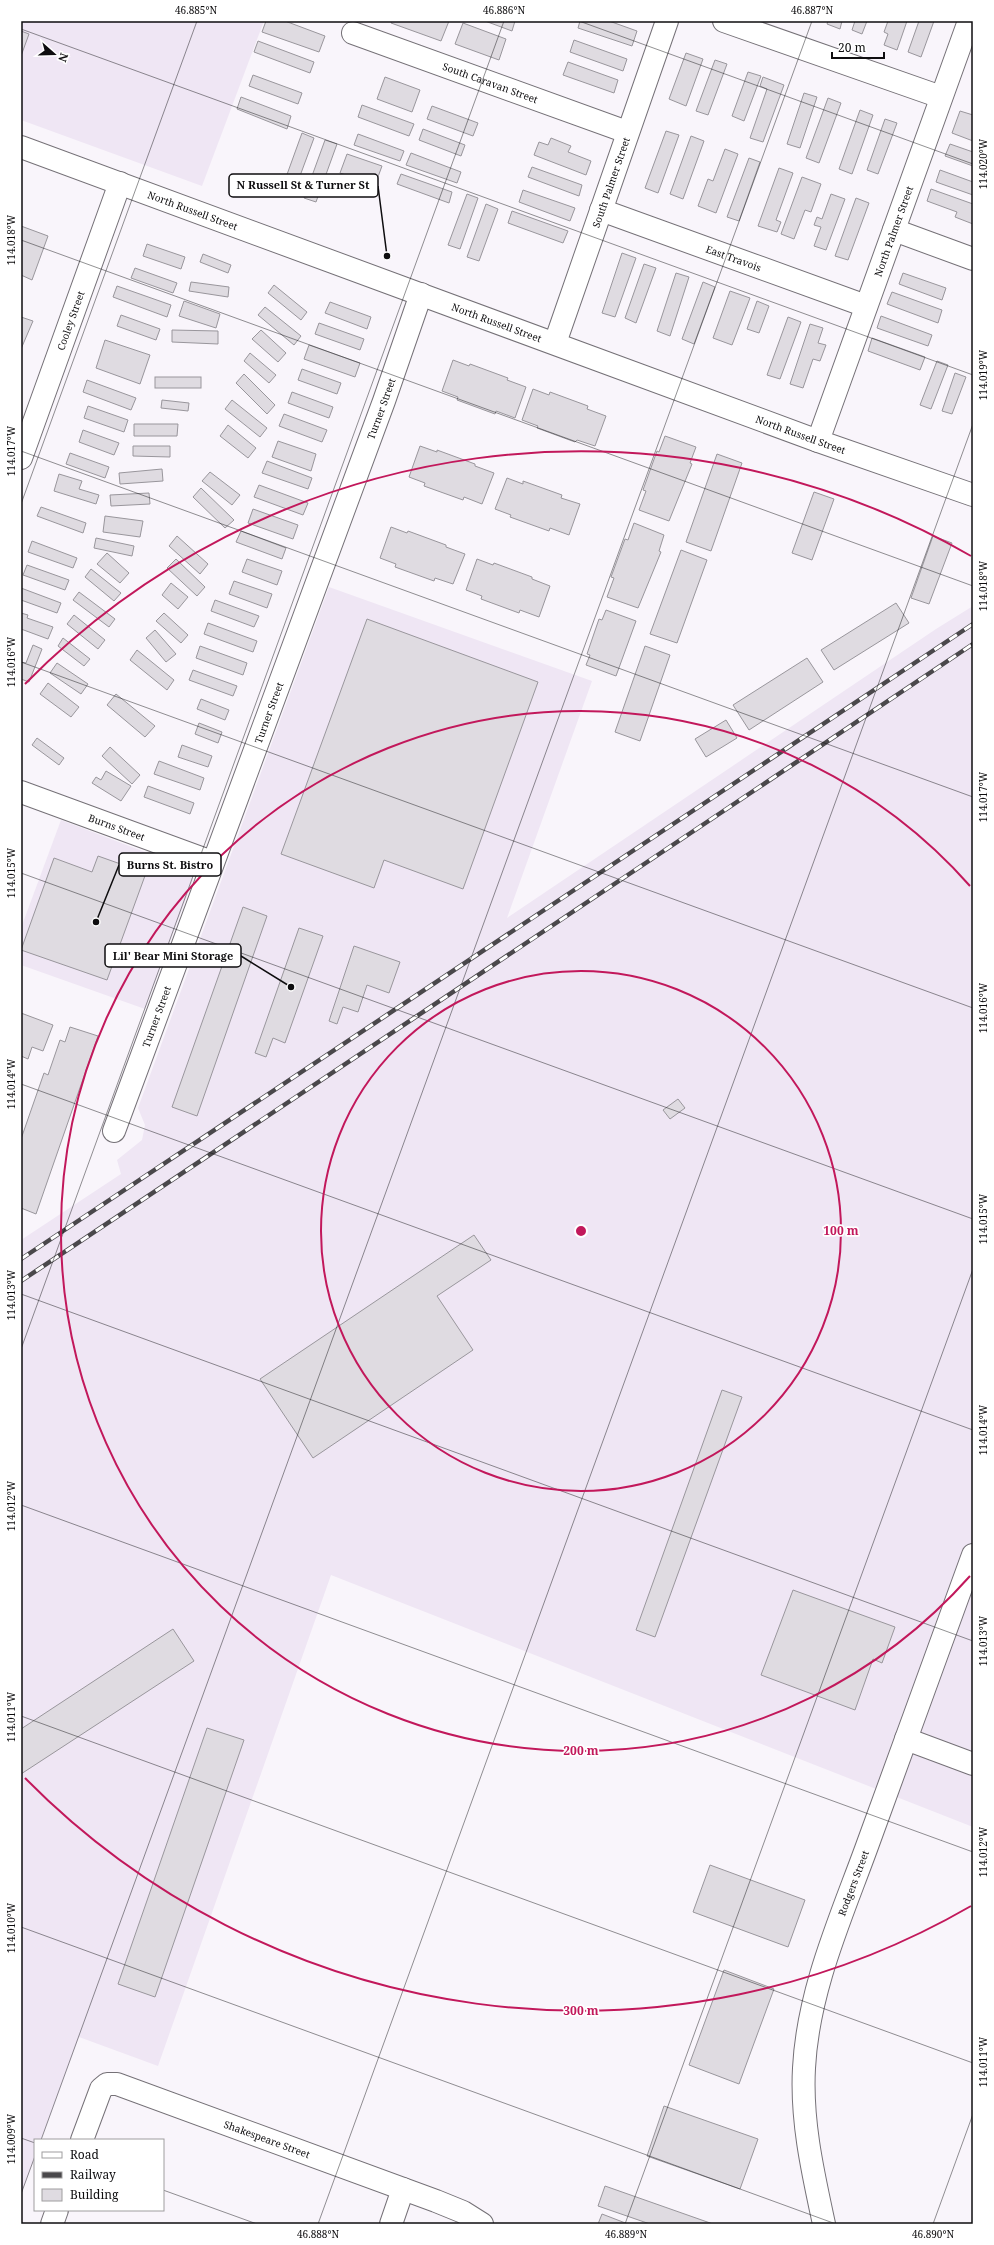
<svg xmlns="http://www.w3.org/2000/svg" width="994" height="2245" viewBox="0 0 994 2245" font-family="'Noto Serif',serif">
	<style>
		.built { fill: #efe6f4 }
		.building { fill: #dfdbe1; stroke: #99969c }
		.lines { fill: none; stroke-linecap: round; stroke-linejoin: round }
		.minor-casing { stroke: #757177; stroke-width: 24 }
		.minor { stroke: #fff; stroke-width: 22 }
		.rail-casing { stroke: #4a484b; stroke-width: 4.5 }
		.rail { stroke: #fff; stroke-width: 3; stroke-dasharray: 9; stroke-linecap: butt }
		.ticks { fill: none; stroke: #0e0d0f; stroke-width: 1; stroke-opacity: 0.45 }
		.ring { fill: none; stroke: #c2185b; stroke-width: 2 }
		.labels { text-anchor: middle; stroke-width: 3.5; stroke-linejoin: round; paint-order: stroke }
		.street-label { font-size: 10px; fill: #0e0d0f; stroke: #fff }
		.centre { fill: #c2185b; stroke: #fff; stroke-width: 2 }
		.ring-label { font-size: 12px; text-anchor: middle; font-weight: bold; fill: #c2185b; stroke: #fff; stroke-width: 3.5; stroke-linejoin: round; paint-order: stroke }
		.leader { fill: none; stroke: #0e0d0f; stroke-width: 1.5 }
		.callout-dot { fill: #0e0d0f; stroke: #fff; stroke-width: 1.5 }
		.callout { fill: #fff; stroke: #0e0d0f; stroke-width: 1.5 }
		.callout-label { font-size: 11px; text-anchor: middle; font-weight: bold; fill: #0e0d0f }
		.neatline { fill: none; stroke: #0e0d0f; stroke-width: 1.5 }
		.ticks-label { font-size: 10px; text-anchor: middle; fill: #0e0d0f }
	</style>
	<rect width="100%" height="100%" fill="#f9f5fb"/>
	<!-- built -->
	<g class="built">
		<path d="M21,21H264L202,186L21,120Z"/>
		<path d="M329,587L592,681L507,918L936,629L973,606V1827L331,1575L158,2066L79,2037L41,2140H35V2157L21,2195V1240L121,1174L117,1160L142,1140L145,1125L138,1108Z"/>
		<path d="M61,820L187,868L191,872L193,880L145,1009L21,965V928Z"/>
	</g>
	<!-- building -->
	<g class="building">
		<path d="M266,21H285L325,36L319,52L262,32Z"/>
		<path d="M392,21H449L441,41L391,23Z"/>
		<path d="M485,21H515L512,31Z"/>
		<path d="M580,21H609L637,31L632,46L578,28Z"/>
		<path d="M828,21H842L840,29L827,24Z"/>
		<path d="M855,21H867L862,34L852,30Z"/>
		<path d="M888,21H907L897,50L884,45L888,34L884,32Z"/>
		<path d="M919,21H934L921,57L908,52Z"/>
		<path d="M463,23L506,39L499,60L455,44Z"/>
		<path d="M21,31L29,34L21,56Z"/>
		<path d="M574,40L627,59L623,71L570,52Z"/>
		<path d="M258,41L314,62L310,73L254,52Z"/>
		<path d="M686,53L703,59L686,106L669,99Z"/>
		<path d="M715,60L727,64L708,115L696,111Z"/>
		<path d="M568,62L618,80L614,93L563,75Z"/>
		<path d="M748,72L761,76L744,121L732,116Z"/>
		<path d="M253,75L302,93L298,104L249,86Z"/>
		<path d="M385,77L420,90L412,112L377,99Z"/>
		<path d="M763,77L784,85L763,142L750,138L767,89L760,86Z"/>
		<path d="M804,93L817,97L800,148L787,144Z"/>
		<path d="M241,97L291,116L287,129L237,109Z"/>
		<path d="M828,98L841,103L819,163L806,158Z"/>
		<path d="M362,105L414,124L409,136L358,117Z"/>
		<path d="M432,106L478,123L473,136L427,119Z"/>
		<path d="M860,110L873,115L852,174L839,169Z"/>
		<path d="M960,111L973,115V141L952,133Z"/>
		<path d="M885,119L897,123L878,174L867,170Z"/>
		<path d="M423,129L465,145L461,156L419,140Z"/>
		<path d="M666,131L679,135L658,193L645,188Z"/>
		<path d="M302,133L314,138L297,184L285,180Z"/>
		<path d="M358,134L404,151L400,161L354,145Z"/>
		<path d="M691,136L704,141L683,199L670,194Z"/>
		<path d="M551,138L571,146L568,152L591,161L586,175L534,155L539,142L548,145Z"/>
		<path d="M325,140L337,144L316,202L304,198Z"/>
		<path d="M950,144L973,152V166L945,156Z"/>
		<path d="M725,149L738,154L716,213L698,206L708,179L713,181Z"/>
		<path d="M411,153L461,172L457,183L406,165Z"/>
		<path d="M347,154L382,166L375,185L340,173Z"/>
		<path d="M749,158L760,162L739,221L727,217Z"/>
		<path d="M532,167L582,185L579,196L528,177Z"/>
		<path d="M779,168L793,173L776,220L781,222L777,232L758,226Z"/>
		<path d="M940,170L973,182V195L936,182Z"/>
		<path d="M401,174L452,192L449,203L397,184Z"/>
		<path d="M802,177L821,184L811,212L805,210L794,239L781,234Z"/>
		<path d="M931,189L973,204V224L955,217L957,212L927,201Z"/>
		<path d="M523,190L575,208L570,221L519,202Z"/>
		<path d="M467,194L478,198L460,249L448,245Z"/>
		<path d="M831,194L845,199L826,250L814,246L821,227L814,225L817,217L822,219Z"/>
		<path d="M856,198L869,203L848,260L835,256Z"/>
		<path d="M486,204L498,209L479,261L467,257Z"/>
		<path d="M512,211L568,231L563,243L508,223Z"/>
		<path d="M21,226L48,236L32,280L21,275Z"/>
		<path d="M147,244L185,257L181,269L143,256Z"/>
		<path d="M622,253L636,258L615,317L602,313Z"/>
		<path d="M203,254L231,265L228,273L200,262Z"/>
		<path d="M644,264L656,268L636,323L625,318Z"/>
		<path d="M135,268L177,283L173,293L131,278Z"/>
		<path d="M676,273L689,277L670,336L657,331Z"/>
		<path d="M903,273L946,288L942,300L899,284Z"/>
		<path d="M191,282L229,287L228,297L189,291Z"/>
		<path d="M703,282L715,287L694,344L682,339Z"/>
		<path d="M274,285L307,312L301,320L268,293Z"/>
		<path d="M117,286L171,305L167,317L113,297Z"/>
		<path d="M730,291L750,298L732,345L713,338Z"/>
		<path d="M892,292L942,310L938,323L887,304Z"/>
		<path d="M184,301L220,314L216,328L179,316Z"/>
		<path d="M757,301L769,306L759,333L747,329Z"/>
		<path d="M330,302L371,317L367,329L325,313Z"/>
		<path d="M265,307L301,336L294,345L258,315Z"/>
		<path d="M121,315L160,329L156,340L117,326Z"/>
		<path d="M881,316L932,335L928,346L877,328Z"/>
		<path d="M21,317L33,321L21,349Z"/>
		<path d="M788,317L801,322L780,379L767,375Z"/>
		<path d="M319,323L364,339L360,350L315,334Z"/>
		<path d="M810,324L823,328L818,343L826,345L820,361L813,359L803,388L790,384Z"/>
		<path d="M172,330L218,331V344L172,342Z"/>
		<path d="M261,330L286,353L278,362L252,339Z"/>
		<path d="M872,338L925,357L920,370L868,351Z"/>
		<path d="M105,340L150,355L140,384L96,368Z"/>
		<path d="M309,345L360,363L355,377L304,359Z"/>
		<path d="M250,353L276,375L269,383L244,361Z"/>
		<path d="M453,360L469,366L470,364L508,378L507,380L526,387L515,418L496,411L495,414L457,400L458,397L442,391Z"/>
		<path d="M937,361L948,365L931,409L920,405Z"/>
		<path d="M302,369L341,383L337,394L298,380Z"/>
		<path d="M955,373L966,377L952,414L942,411Z"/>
		<path d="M244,374L275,405L267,414L236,383Z"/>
		<rect x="155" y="377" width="46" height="11"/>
		<path d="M87,380L136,398L131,410L83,392Z"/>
		<path d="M533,389L549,395L550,392L588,406L587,409L606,416L595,446L577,440L575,442L537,428L538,426L522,420Z"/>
		<path d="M292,392L333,407L329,418L288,403Z"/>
		<path d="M162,400L189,403L188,411L161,408Z"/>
		<path d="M232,400L267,428L260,437L225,409Z"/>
		<path d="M88,406L128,420L124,432L84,418Z"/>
		<path d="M284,414L327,430L322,442L279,426Z"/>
		<path d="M134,424H178L177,436H134Z"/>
		<path d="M228,425L256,448L248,458L220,436Z"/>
		<path d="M83,430L119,443L114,455L79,442Z"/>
		<path d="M665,436L696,447L690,463L692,464L669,521L639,510L646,491L643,490L657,451L659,452Z"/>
		<path d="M278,441L316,454L311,471L272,457Z"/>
		<path d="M133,446H170V457L133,456Z"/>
		<path d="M420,446L437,452V450L475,464V466L494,473L482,504L464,497L463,500L424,486L425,483L409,477Z"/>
		<path d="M70,453L109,467L105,478L66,464Z"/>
		<path d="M717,454L742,463L711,551L686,542Z"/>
		<path d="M267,461L312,478L308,489L262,473Z"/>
		<path d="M162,469L163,481L120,484L119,473Z"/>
		<path d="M210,472L240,495L232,505L202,481Z"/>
		<path d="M59,474L82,481L79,489L99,495L96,504L54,491Z"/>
		<path d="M507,478L523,484V481L562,495L561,498L580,504L569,535L550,528L549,531L510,517L511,515L495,509Z"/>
		<path d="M259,485L308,503L303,515L254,497Z"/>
		<path d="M201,488L234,520L225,528L193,497Z"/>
		<path d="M814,492L834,499L812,560L792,553Z"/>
		<path d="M149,493L150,504L111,506L110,495Z"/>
		<path d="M41,507L86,523L83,533L37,516Z"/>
		<path d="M253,509L298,525L293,539L248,523Z"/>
		<path d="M105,516L143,521L140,537L103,532Z"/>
		<path d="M634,523L664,535L659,551L661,552L638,608L607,597L614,578L611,577L625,539L628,540Z"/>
		<path d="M391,527L407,533L408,531L446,545V547L465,554L453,584L435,578L434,581L395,567L396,564L380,558Z"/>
		<path d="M241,531L286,548L282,559L236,542Z"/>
		<path d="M177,536L208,564L200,574L169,546Z"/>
		<path d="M933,536L952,543L929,604L911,598Z"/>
		<path d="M96,538L134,546L132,556L94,548Z"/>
		<path d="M32,541L77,558L73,568L28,552Z"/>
		<path d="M681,550L707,560L677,643L650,634Z"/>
		<path d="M107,553L129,573L120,583L97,564Z"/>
		<path d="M176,559L205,587L197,596L167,568Z"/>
		<path d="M247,559L282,571L277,585L242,572Z"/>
		<path d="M477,559L493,565L494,563L532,577V579L550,586L539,617L520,610L519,613L481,599L482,596L466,590Z"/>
		<path d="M27,565L69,580L65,590L23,575Z"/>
		<path d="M91,569L121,593L114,601L85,577Z"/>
		<path d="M234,581L272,594L267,608L229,594Z"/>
		<path d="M171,583L188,597L178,609L162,595Z"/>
		<path d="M21,588L61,603L57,613L21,600Z"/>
		<path d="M79,592L115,619L109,627L73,600Z"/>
		<path d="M215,600L259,616L254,627L211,611Z"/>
		<path d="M896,603L909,623L834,670L821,650Z"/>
		<path d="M606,610L636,621L616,676L586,665L590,655L587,654L599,619L602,620Z"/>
		<path d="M21,613L28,615L27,618L53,627L48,639L21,629Z"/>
		<path d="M164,613L188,635L181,643L156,621Z"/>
		<path d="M74,615L105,640L98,649L67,624Z"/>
		<path d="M367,619L538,682L463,889L384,860L374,888L281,854Z"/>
		<path d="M208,623L257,641L253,652L204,634Z"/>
		<path d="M155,630L176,654L166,662L146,638Z"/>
		<path d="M63,638L90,659L84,666L58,646Z"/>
		<path d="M33,645L42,649L29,682L21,679V662L26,663Z"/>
		<path d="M200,646L247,663L243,675L196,658Z"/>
		<path d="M645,646L670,655L640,741L615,732Z"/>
		<path d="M137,650L174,680L167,690L130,660Z"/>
		<path d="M807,658L823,682L749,730L733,705Z"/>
		<path d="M57,663L88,684L81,694L50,673Z"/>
		<path d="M193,670L237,686L233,696L189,680Z"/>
		<path d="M48,683L79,707L71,717L40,694Z"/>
		<path d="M116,694L155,726L145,737L107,705Z"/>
		<path d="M201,699L229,710L225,720L197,709Z"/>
		<path d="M726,720L737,738L706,757L695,739Z"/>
		<path d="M199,723L222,732L218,743L195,734Z"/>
		<path d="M37,738L64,758L59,765L32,745Z"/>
		<path d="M182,745L212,756L208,767L178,757Z"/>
		<path d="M110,747L140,775L132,784L102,756Z"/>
		<path d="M159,761L204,778L200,790L154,774Z"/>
		<path d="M106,771L131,786L121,801L92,783L96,777L101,780Z"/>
		<path d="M148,786L194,803L190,814L144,797Z"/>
		<path d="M98,856L146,873L107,980L21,950L54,858L92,872Z"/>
		<path d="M243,907L267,916L197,1116L172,1107Z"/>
		<path d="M299,928L323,936L285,1043L273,1038L266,1057L255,1053Z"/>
		<path d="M354,946L400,962L389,993L367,985L358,1012L343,1007L337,1024L329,1021Z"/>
		<path d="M21,1013L53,1025L43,1051L32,1047L28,1059L21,1056Z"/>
		<path d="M70,1027L98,1036L36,1214L21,1208V1139L44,1073L48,1075L60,1040L65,1042Z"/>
		<path d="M678,1099L685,1108L670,1119L663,1110Z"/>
		<path d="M474,1235L491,1260L437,1296L473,1350L313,1458L260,1379Z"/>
		<path d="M722,1390L742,1397L655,1637L636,1630Z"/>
		<path d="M793,1590L895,1627L882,1663L873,1659L855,1710L761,1675Z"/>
		<path d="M173,1629L194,1661L21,1774V1729Z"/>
		<path d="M207,1728L244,1740L155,1997L118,1984Z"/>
		<path d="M710,1865L805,1900L788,1947L693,1912Z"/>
		<path d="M724,1970L774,1989L739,2084L689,2065Z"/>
		<path d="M664,2106L758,2139L740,2189L647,2156Z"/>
		<path d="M605,2186L713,2224H650L598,2206Z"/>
		<path d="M602,2214L628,2224H598Z"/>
	</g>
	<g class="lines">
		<!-- minor casing -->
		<g class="minor-casing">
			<g id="minor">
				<path d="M724,21L941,97"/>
				<path id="s1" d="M353,33L627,132"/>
				<path id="s2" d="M21,147L818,441L973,495"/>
				<path id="s3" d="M601,210L866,306"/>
				<path d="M894,230L973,259"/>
				<path id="s4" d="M555,343L667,21"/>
				<path id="s5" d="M818,441L969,21"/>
				<path id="s6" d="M21,458L120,183"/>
				<path id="s7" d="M21,792L212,862"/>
				<path id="s8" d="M114,1131L384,401L421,294"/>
				<path d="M906,1739L973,1764"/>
				<path id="s9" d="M82,2140L101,2089L107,2084H117L436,2201L463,2212L482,2224"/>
				<path d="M52,2224L57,2210"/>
				<path d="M391,2224L403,2189"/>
				<path id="s10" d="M824,2224C813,2173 801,2121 804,2068C808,1991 840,1920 866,1849C902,1751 937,1653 973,1555"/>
			</g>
		</g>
		<!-- minor -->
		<use href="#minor" class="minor"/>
		<!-- rail casing -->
		<g class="rail-casing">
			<g id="rail">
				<path d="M21,1259L973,624"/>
				<path d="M21,1281L973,644"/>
			</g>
		</g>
		<!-- rail -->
		<use href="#rail" class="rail"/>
	</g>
	<!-- ticks -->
	<path class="ticks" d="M579,21L973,164M21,29L973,375M21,240L973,586M21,451L973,797M21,504L197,21M21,662L973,1008M21,873L973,1219M21,1084L973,1430M21,1294L973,1641M21,1349L504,21M21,1505L973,1852M21,1716L973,2063M21,1927L836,2224M21,2138L35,2143M41,2140L812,21M163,2190L257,2224M21,2194L35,2156M318,2224L973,424M625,2224L973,1269M933,2224L973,2114"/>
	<!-- distance rings -->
	<g class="ring">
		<circle cx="581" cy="1231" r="260"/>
		<path d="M970 1576A520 520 0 1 1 970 886"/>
		<path d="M971 1906A780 780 0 0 1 25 1778M25 684A780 780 0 0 1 971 556"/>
	</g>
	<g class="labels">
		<!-- street labels -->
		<g class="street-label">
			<text dy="4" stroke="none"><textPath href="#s1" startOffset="146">South Caravan Street</textPath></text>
			<text dy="4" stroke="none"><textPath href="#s4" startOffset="170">South Palmer Street</textPath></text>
			<text dy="4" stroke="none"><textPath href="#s2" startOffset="183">North Russell Street</textPath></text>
			<text dy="4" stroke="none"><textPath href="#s5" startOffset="223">North Palmer Street</textPath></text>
			<text dy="4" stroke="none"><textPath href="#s3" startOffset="141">East Travois</textPath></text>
			<text dy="4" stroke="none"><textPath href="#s6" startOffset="146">Cooley Street</textPath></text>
			<text dy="4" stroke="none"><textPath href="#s2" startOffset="507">North Russell Street</textPath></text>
			<text dy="4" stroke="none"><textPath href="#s8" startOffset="770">Turner Street</textPath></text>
			<text dy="4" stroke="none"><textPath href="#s2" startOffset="831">North Russell Street</textPath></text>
			<text dy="4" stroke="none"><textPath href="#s8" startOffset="446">Turner Street</textPath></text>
			<text dy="4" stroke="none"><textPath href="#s7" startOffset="102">Burns Street</textPath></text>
			<text dy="4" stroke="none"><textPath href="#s8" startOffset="122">Turner Street</textPath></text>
			<text dy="4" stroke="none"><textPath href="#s10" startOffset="350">Rodgers Street</textPath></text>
			<text dy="4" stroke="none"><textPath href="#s9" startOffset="232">Shakespeare Street</textPath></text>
		</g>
	</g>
	<circle cx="581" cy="1231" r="6" class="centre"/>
	<g class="ring-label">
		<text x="841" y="1235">100 m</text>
		<text x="581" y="1755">200 m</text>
		<text x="581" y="2015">300 m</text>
	</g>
	<!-- callouts -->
	<path class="leader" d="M387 256L378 186M96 922L119 865M291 987L241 956"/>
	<g class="callout-dot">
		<circle cx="387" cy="256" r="4"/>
		<circle cx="96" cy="922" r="4"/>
		<circle cx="291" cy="987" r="4"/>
	</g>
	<g class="callout">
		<rect x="229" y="174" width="149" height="23" rx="4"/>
		<rect x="119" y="853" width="102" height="23" rx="4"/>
		<rect x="105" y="944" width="136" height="23" rx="4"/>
	</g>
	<g class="callout-label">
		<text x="303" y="189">N Russell St &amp; Turner St</text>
		<text x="170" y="869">Burns St. Bistro</text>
		<text x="173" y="960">Lil' Bear Mini Storage</text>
	</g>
	<!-- border -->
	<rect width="994" height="2245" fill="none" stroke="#ffffff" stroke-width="44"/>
	<!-- legend -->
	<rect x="34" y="2139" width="130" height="72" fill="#ffffff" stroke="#9f9e9f"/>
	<rect x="42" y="2152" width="20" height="6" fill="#ffffff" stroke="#9f9e9f"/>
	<text x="70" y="2159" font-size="12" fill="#0e0d0f">Road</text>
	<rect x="42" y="2172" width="20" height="6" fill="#4a484b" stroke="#9f9e9f"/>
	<text x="70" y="2179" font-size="12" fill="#0e0d0f">Railway</text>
	<rect x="42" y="2189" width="20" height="12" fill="#dfdbe1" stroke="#9f9e9f"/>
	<text x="70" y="2199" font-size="12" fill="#0e0d0f">Building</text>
	<!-- north arrow -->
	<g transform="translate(54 54) rotate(110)" stroke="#ffffff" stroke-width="3" paint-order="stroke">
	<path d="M0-3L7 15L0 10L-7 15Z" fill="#0e0d0f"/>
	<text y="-6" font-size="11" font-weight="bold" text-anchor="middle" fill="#0e0d0f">N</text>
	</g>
	<!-- scale -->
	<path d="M832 52v6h52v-6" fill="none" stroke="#0e0d0f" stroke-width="2"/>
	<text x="838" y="52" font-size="12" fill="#0e0d0f" stroke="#ffffff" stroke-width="3" paint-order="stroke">20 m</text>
	<rect x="22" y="22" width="950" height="2201" class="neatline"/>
	<g class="ticks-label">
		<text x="196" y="14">46.885°N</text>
		<text x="504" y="14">46.886°N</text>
		<text x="812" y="14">46.887°N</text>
		<text transform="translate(983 164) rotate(-90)" y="4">114.020°W</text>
		<text transform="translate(11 240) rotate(-90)" y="4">114.018°W</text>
		<text transform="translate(983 375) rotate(-90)" y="4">114.019°W</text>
		<text transform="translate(11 451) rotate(-90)" y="4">114.017°W</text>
		<text transform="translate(983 586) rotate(-90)" y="4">114.018°W</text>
		<text transform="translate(11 662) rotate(-90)" y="4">114.016°W</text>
		<text transform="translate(983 797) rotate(-90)" y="4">114.017°W</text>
		<text transform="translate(11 873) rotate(-90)" y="4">114.015°W</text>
		<text transform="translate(983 1008) rotate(-90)" y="4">114.016°W</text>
		<text transform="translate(11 1084) rotate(-90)" y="4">114.014°W</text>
		<text transform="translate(983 1219) rotate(-90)" y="4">114.015°W</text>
		<text transform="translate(11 1295) rotate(-90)" y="4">114.013°W</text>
		<text transform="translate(983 1430) rotate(-90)" y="4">114.014°W</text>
		<text transform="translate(11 1506) rotate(-90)" y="4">114.012°W</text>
		<text transform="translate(983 1641) rotate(-90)" y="4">114.013°W</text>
		<text transform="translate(11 1717) rotate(-90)" y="4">114.011°W</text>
		<text transform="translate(983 1852) rotate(-90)" y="4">114.012°W</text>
		<text transform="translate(11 1928) rotate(-90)" y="4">114.010°W</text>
		<text transform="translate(983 2062) rotate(-90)" y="4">114.011°W</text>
		<text transform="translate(11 2139) rotate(-90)" y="4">114.009°W</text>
		<text x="318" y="2238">46.888°N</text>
		<text x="626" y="2238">46.889°N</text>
		<text x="933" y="2238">46.890°N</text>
	</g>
</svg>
